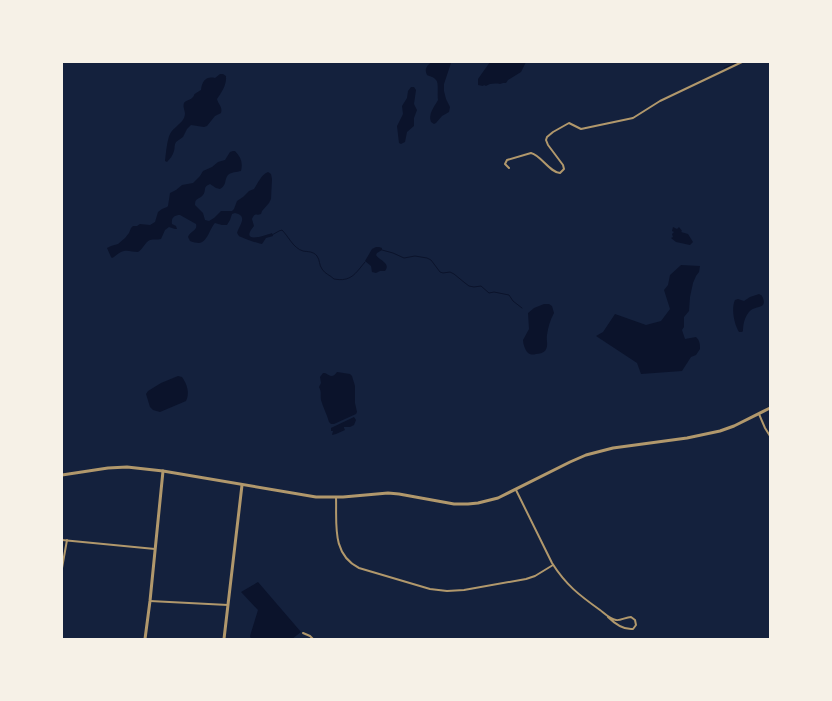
<svg xmlns="http://www.w3.org/2000/svg" width="832" height="701" viewBox="0 0 832 701" font-family="'Zilla Slab',serif">
	<style>
		.water { fill: #0b132b }
		.lines { fill: none; stroke-linecap: round; stroke-linejoin: round }
		.stream { stroke: #0b132b; stroke-width: 1 }
		.minor { stroke: #b1986c; stroke-width: 2 }
		.tertiary { stroke: #b1986c; stroke-width: 3 }
	</style>
	<rect width="100%" height="100%" fill="#14213d"/>
	<!-- water -->
	<g class="water">
		<path d="M432,62L451,63L444,84V91L446,99L450,107L449,112L442,116L436,123L434,124L431,122C428,114 434,107 438,100C437,95 439,82 436,80C434,77 429,76 427,75C424,69 427,65 432,62Z"/>
		<path d="M490,62H526L521,72L508,80L506,83H503L500,84C497,83 489,83 486,86L484,85L483,86L478,85V79Z"/>
		<path d="M220,74H223L226,76C227,85 221,93 217,99C218,104 223,107 221,113L215,116L207,126L204,127L191,125L187,129L183,137L176,142C174,145 175,148 174,151C173,155 170,159 167,162L165,161C166,153 167,140 170,134C173,128 181,124 184,118C187,112 182,108 184,103C186,100 190,100 192,98C196,94 192,96 196,93C198,92 199,91 201,90C202,81 206,76 215,78Z"/>
		<path d="M411,87H414L416,90L414,104L417,110L414,118V126L407,132L405,142L401,144L399,143L397,126L403,114L402,106L407,98L408,91Z"/>
		<path d="M233,151H235C241,157 243,163 241,171C237,172 231,172 228,175C224,180 227,185 220,189L216,188L210,184C202,187 207,190 203,195C199,200 195,197 195,205L203,213L205,220L209,221L214,218L221,211H232L234,209L237,201L243,197L249,191L254,189C258,183 261,175 268,172L271,174L272,179L271,199L269,203L262,211L261,214C256,216 255,212 252,219L254,226C239,244 264,236 272,233L273,236L266,238L262,244C259,244 240,237 239,236C238,235 238,234 237,233C240,224 248,216 235,213L232,214L230,220L227,225H222L215,223C210,228 207,243 199,243C197,243 192,242 190,241L188,237C190,231 198,231 196,224L180,215C174,215 171,218 172,224L176,226L177,229H175L169,227L165,230L161,239C157,240 154,239 150,240C145,242 143,249 138,252C133,252 128,250 124,251C119,252 116,256 112,258L111,257L107,248L111,246L118,244L125,238L129,233L131,228L133,226H137L140,224L150,225L155,222L158,212L162,209L167,207L168,206L170,193L176,190L182,185L193,183L200,176L203,171L212,167L218,162L225,160L230,152Z"/>
		<path d="M673,227L677,229L679,227L682,231L681,232L688,234L693,242L690,245L676,242L671,238L673,237L672,234L674,232L672,231Z"/>
		<path d="M376,247H379L382,248V250L377,253L376,255C380,261 391,263 385,271H380L376,273L372,272L371,266L365,261L372,249Z"/>
		<path d="M681,265L700,266L699,272L696,276L693,283L690,297L689,311L684,317V327L682,330L685,339L696,337C700,341 700,344 700,349L696,355L691,357L682,371L641,374L637,363L596,336L603,332L615,314L646,325L661,321L670,309L664,290L668,285L670,275Z"/>
		<path d="M759,294C762,296 761,294 763,298C767,309 756,306 751,310C745,315 743,324 743,331L742,332H739C734,324 731,308 735,300L738,299L744,301L750,297Z"/>
		<path d="M544,304H549L552,306L554,313C550,320 548,328 547,335C546,340 549,346 545,351C543,353 539,354 536,354C533,355 530,355 527,352C525,349 523,344 523,340L529,329L528,313L534,308Z"/>
		<path d="M337,372L350,374L352,376L355,386V403L357,412L356,414L334,424H331L329,422C327,415 323,407 321,400C320,394 322,393 319,387L321,383L320,377L323,373H325C330,376 333,378 337,372Z"/>
		<path d="M178,376L182,377C187,384 190,393 186,401L160,412L153,410L150,407L146,394L148,391L161,383Z"/>
		<path d="M354,417L356,420L354,425L350,427H344V428L345,430L336,434L332,435L333,431H331V428L333,427Z"/>
		<path d="M258,582L301,632L292,639H251L250,636L258,610L241,592Z"/>
	</g>
	<g class="lines">
		<!-- stream -->
		<g class="stream">
			<path d="M724,68L738,62"/>
			<path d="M272,235L279,231L282,230C289,237 293,248 303,251C308,252 313,251 317,256C320,260 319,265 322,269C325,274 330,275 334,279C351,282 355,274 365,262"/>
			<path d="M382,250L393,253L404,258L415,256L427,258L431,260L440,272L443,273L450,272L454,274L465,283L469,286L474,287L481,286L489,293L494,292L509,295L513,301L522,308"/>
		</g>
		<!-- minor -->
		<g class="minor">
			<path d="M509,168L505,164L507,160L531,153C542,156 549,172 560,173L564,169L563,165L548,145L546,140L547,137L553,132L569,123L581,129L633,118L660,101L742,62"/>
			<path d="M759,414L765,428L770,436"/>
			<path d="M516,490L552,563C566,585 579,595 600,610C604,613 610,619 616,620C620,621 626,617 631,617L635,620L636,625L633,629C623,630 615,624 608,617"/>
			<path d="M336,497C337,523 331,554 359,568L430,589L447,591L464,590L526,579L535,576L553,565"/>
			<path d="M62,540L155,549"/>
			<path d="M62,568L67,540"/>
			<path d="M150,601L228,605"/>
			<path d="M303,633L310,636L313,639"/>
		</g>
		<!-- tertiary -->
		<g class="tertiary">
			<path d="M62,475L108,468L127,467L163,471L316,497H343L388,493L399,494L454,504H468L478,503L498,498L570,462L586,455L613,448L687,438L720,431L734,426L770,408"/>
			<path d="M145,639L150,601L163,471"/>
			<path d="M224,639L242,485"/>
		</g>
	</g>
	<!-- border -->
	<rect width="832" height="701" fill="none" stroke="#f6f1e7" stroke-width="126"/>
</svg>
